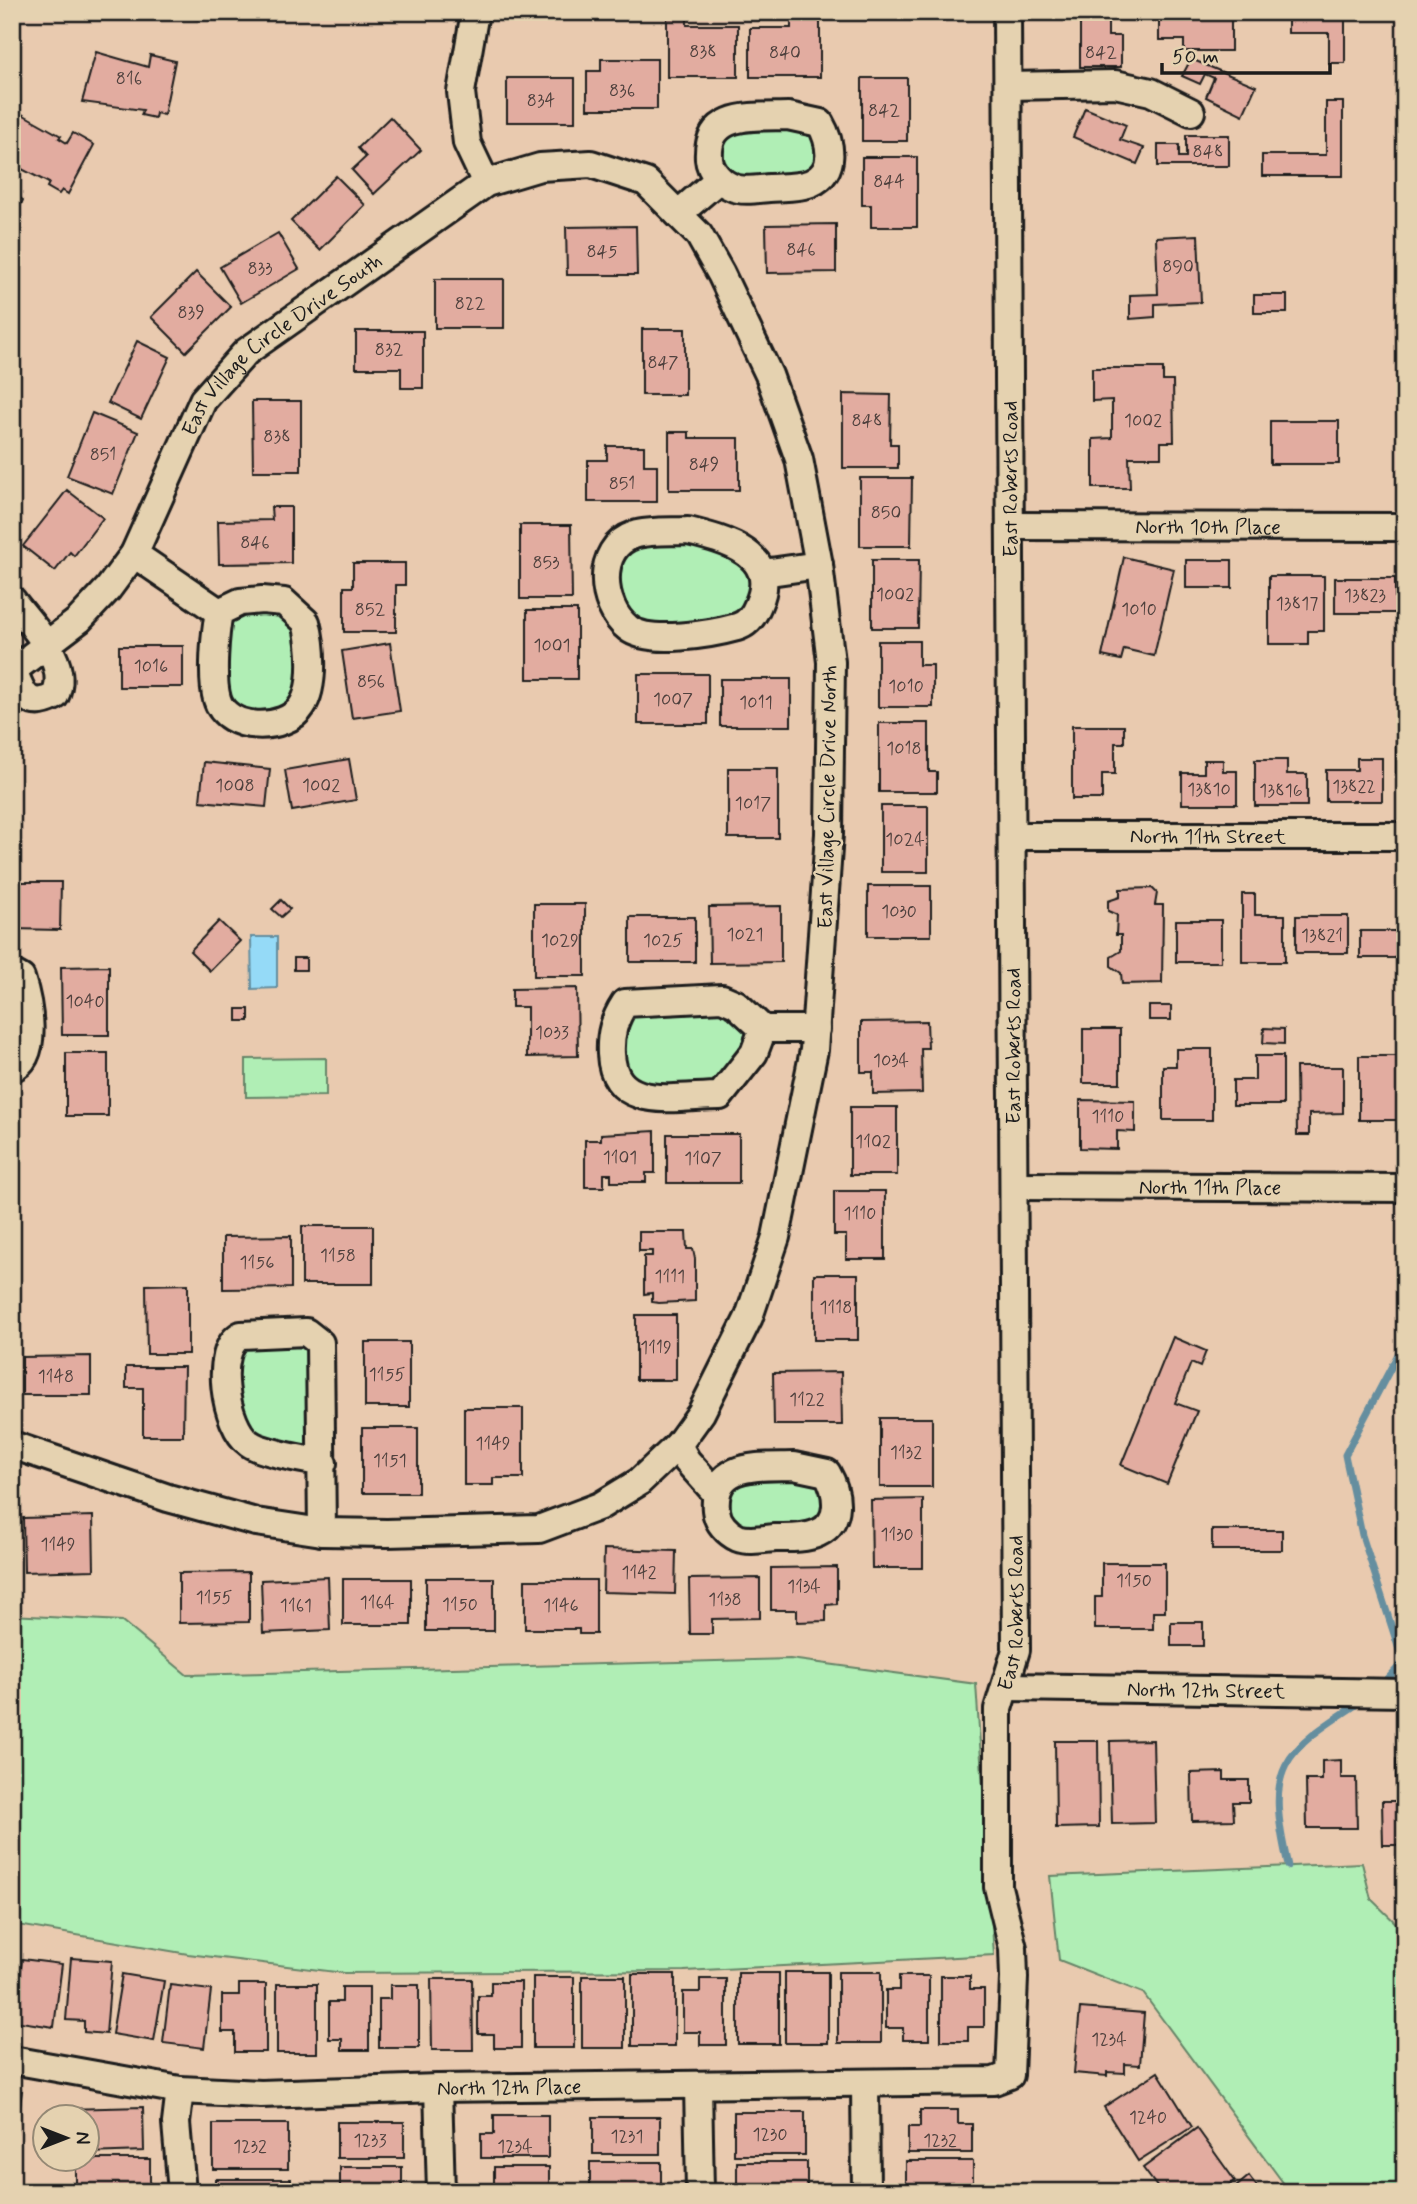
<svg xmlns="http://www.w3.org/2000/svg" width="1417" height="2204" viewBox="0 0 1417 2204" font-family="Mynerve,sans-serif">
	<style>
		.green { fill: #b0eeb5; stroke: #668568; stroke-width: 2 }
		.water { fill: #95daf7; stroke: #658e9f; stroke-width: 2 }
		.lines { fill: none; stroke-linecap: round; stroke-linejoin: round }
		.stream { stroke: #658e9f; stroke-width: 7 }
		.building { fill: #e2aca0; stroke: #1c1c1c; stroke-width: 2 }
		.minor-casing { stroke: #1c1c1c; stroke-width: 32 }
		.minor { stroke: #e5d2b0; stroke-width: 26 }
		.labels { text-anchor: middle; stroke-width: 5; stroke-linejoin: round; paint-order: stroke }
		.number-label { font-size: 18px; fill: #4e403d }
		.street-label { font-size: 21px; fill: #1c1c1c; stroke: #e5d2b0 }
	</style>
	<rect width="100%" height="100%" fill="#e9caaf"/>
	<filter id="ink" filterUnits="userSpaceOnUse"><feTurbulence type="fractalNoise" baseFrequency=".0143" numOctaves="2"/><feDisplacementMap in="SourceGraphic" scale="14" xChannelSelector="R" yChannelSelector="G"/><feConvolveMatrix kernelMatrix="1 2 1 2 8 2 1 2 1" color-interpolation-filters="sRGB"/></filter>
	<g filter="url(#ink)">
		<!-- green -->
		<g class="green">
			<path d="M743,117L829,138L813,182L719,179L713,132Z"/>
			<path d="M688,531L755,560L754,616L628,629L609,561L617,546Z"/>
			<path d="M262,600L309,632L291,717L226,715L216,626Z"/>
			<path d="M722,998L763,1029L720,1096H636L611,1044L625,1003Z"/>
			<path d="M326,1058V1096L246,1097V1059Z"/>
			<path d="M306,1332L323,1463L235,1429L234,1339Z"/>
			<path d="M750,1467L836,1488L819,1533L725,1529L720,1482Z"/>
			<path d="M12,1615L122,1621L187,1675L790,1659L976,1684L994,1955L684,1971L344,1973L188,1954L12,1924Z"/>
			<path d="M1362,1863L1371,1899L1405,1932V2192H1290L1143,1993L1059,1960L1050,1876Z"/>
		</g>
		<!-- water -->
		<path class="water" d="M251,937H277V988L252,989Z"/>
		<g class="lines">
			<!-- stream -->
			<g class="stream">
				<path d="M1382,1685L1403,1662L1362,1535L1345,1455L1405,1341"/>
				<path d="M1288,1866C1265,1766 1280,1754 1362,1701"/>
			</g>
		</g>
		<!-- building -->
		<g class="building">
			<path d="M184,12H207L206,16L198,14L197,19L183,16Z"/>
			<path d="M791,12H820V77H750V28H791Z"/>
			<path d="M1288,13H1345V63H1329V33H1288Z"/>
			<path d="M1159,15H1231V51H1184V40H1159Z"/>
			<path d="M667,18H687V25H738V77H667Z"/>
			<path d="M1080,18H1108V36H1121V67H1080Z"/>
			<path d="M96,52L148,67L150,55L175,61L164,115L156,113L155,118L141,115L143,110L82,102Z"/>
			<path d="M601,59H657V109H587V71H601Z"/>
			<path d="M1191,59L1256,86L1243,115L1206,97L1214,78L1205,74L1200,84L1182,76Z"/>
			<rect x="507" y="78" width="68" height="44"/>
			<rect x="862" y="78" width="45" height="63"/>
			<path d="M1326,102H1343V176H1262V155H1326Z"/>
			<path d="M1085,108L1126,125L1120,140L1144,148L1137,164L1073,137Z"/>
			<path d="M22,114L61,136L59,138L67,143L73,133L94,145L68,194L62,190L59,194L47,187L49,183L12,164V131Z"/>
			<path d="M390,117L421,150L374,194L352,170L366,157L358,148Z"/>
			<path d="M1186,135H1229V166H1158V145H1179V157H1186Z"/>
			<path d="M862,157H917V227H871V205H862Z"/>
			<path d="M336,176L365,205L320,250L291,221Z"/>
			<path d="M12,193L23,200L12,222Z"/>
			<path d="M836,224V272L767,273L766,225Z"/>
			<path d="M636,226L637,275H567L566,227Z"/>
			<path d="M278,233L299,269L241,303L220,267Z"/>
			<path d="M1198,235L1201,302L1155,304V317L1130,319V295L1158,294L1156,237Z"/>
			<path d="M196,272L231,307L186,352L151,317Z"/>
			<rect x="435" y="279" width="69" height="49"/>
			<rect x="1254" y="295" width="33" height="18"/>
			<rect x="642" y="329" width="43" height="66"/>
			<path d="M356,331H423V388H401V368H356Z"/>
			<path d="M137,341L170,357L141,419L108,403Z"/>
			<path d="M1092,368H1163V381H1173L1174,442H1161V457H1129L1130,488H1093V439L1112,438V400L1092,401Z"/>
			<path d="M843,394L891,395L890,444H898V468H843Z"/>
			<path d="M252,401H301V471H253Z"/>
			<path d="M92,413L138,432L113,494L67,476Z"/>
			<rect x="1270" y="421" width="69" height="43"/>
			<path d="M669,432H689V438H739V490H669Z"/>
			<path d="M607,446H644V465H657V502H588V460H607Z"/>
			<path d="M860,478H912L911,546H860Z"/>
			<path d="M67,490L103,518L74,556L70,552L55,571L23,546Z"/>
			<path d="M271,507H291V563L219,564L218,521L272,520Z"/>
			<path d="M520,525H571L572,599H520Z"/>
			<path d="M1124,557L1174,569L1154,656L1124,649L1121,660L1102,656Z"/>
			<path d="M872,560H919L918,628H872Z"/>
			<rect x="1186" y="560" width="46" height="28"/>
			<path d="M353,563H405V585H396V632H344V587H353Z"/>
			<path d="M1269,576H1324V631H1308V644H1269Z"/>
			<rect x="1335" y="578" width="60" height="35"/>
			<rect x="527" y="610" width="50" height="69"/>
			<path d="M878,641H919V665H933V707H878Z"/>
			<path d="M390,643L400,711L352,718L342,651Z"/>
			<rect x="119" y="646" width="64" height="41"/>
			<rect x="638" y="674" width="70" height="50"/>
			<rect x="720" y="679" width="71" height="47"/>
			<path d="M879,723H929V772H937V792H879Z"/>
			<path d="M1072,726H1124V743H1115V774H1102V799H1072Z"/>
			<rect x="1396" y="741" width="9" height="32"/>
			<path d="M1357,758H1382V801H1326V770H1357Z"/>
			<path d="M349,759L356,800L292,811L285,770Z"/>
			<path d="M1204,760H1223V771H1237V804H1182V773H1204Z"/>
			<path d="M1255,760H1287V774H1307V806H1255Z"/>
			<path d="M204,762L270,769L266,807L200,801Z"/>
			<rect x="728" y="768" width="50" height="70"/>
			<rect x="881" y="806" width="47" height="66"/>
			<path d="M12,882H61L60,930L12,929Z"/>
			<rect x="868" y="886" width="63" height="50"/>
			<path d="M1152,888L1157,893L1155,905H1163L1162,983L1122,984L1121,973L1111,966V957L1121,951V935H1116L1117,915L1108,911V901L1120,897V889Z"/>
			<path d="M1242,894H1255V915H1285V962H1242Z"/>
			<path d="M281,900L290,909L281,917L272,909Z"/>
			<rect x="534" y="904" width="51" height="72"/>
			<path d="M781,906V962L710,963L709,907Z"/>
			<rect x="1296" y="916" width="52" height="37"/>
			<rect x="630" y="917" width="65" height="45"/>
			<rect x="1176" y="920" width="45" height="42"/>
			<path d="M219,921L240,941L210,971L190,951Z"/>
			<rect x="1360" y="931" width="45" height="27"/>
			<rect x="294" y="958" width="12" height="12"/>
			<path d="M109,966V1035H62L61,967Z"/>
			<path d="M577,988L578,1056L527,1057V1007H512V989Z"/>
			<rect x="1149" y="1006" width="22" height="14"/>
			<rect x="237" y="1009" width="12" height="12"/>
			<path d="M927,1021L928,1048H921L922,1093L873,1094V1072H861V1022Z"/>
			<path d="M1264,1028L1284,1029V1044L1263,1043Z"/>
			<rect x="1083" y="1029" width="37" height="54"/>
			<path d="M1176,1049H1212V1120H1163V1066H1176Z"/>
			<rect x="66" y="1053" width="42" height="63"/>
			<path d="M1255,1056H1283V1105H1233V1080H1255Z"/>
			<rect x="1359" y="1056" width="44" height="64"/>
			<path d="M1296,1067H1343V1113L1309,1114V1135H1297Z"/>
			<path d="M1080,1100L1135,1101V1132L1117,1131V1149L1080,1148Z"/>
			<rect x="850" y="1107" width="47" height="68"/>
			<path d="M655,1131V1173H646V1182H611V1174H604V1187H585V1140H601V1134Z"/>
			<rect x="667" y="1134" width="72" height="49"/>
			<path d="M834,1191H885V1259H846V1235H834Z"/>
			<rect x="302" y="1226" width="71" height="58"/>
			<path d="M639,1232H686L687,1249H693L695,1259V1301L659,1303L652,1302V1293L644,1294V1256H652V1251H639Z"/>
			<path d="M291,1236V1288L223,1289V1237Z"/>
			<rect x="814" y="1274" width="44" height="66"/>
			<path d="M188,1284V1354H147L146,1285Z"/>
			<rect x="636" y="1315" width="40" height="65"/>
			<path d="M1173,1337L1206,1351L1200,1367L1191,1363L1175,1403L1197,1411L1167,1484L1121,1465Z"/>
			<rect x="365" y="1342" width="44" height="65"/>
			<path d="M91,1356V1395H22V1357Z"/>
			<path d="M126,1367H184L183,1436H143V1388H126Z"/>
			<path d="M841,1372L842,1425H774L773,1373Z"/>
			<path d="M464,1408H523V1478H493V1485H464Z"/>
			<rect x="880" y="1418" width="52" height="69"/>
			<rect x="362" y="1428" width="56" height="65"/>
			<path d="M923,1499V1568H872L871,1500Z"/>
			<path d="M93,1516L94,1570L24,1572L23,1518Z"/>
			<rect x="1396" y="1527" width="9" height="17"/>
			<rect x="1212" y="1530" width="70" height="20"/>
			<path d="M604,1549L676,1551L675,1594L603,1592Z"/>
			<path d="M1102,1563H1165V1612H1153V1629H1095V1597H1102Z"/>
			<path d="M837,1567V1604L826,1605V1621L797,1622V1610H771V1568Z"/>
			<path d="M249,1572V1622L179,1623V1573Z"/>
			<path d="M328,1577L330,1630L263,1633L261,1580Z"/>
			<rect x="426" y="1578" width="68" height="53"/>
			<path d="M760,1578V1618L712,1619V1634H690L689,1579Z"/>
			<rect x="343" y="1579" width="68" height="46"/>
			<path d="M525,1580H596V1634H579V1629H525Z"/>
			<rect x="1171" y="1622" width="32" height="24"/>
			<path d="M1153,1740L1155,1823L1112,1824L1110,1741Z"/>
			<path d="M1055,1741H1098L1099,1827L1056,1828Z"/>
			<rect x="1396" y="1759" width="9" height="26"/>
			<path d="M1341,1760V1778H1356L1357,1828H1307L1306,1780H1322V1761Z"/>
			<path d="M1224,1772V1780H1249V1802H1233L1234,1820L1192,1821L1191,1773Z"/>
			<path d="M1382,1801H1405V1845H1383Z"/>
			<path d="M71,1958L112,1961L106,2034L84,2032V2021L66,2020Z"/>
			<path d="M22,1959L62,1964L54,2027L14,2021Z"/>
			<rect x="785" y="1972" width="43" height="71"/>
			<rect x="838" y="1972" width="43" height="71"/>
			<rect x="738" y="1973" width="41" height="71"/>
			<path d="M122,1974L164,1981L154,2041L112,2034Z"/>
			<rect x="632" y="1974" width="43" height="72"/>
			<rect x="582" y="1976" width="43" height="72"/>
			<path d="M899,1976H929V2040H903V2028H886V1990H899Z"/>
			<path d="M941,1976H970V1989H984V2027H968V2041H941Z"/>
			<rect x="533" y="1977" width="41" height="71"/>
			<path d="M431,1979H472L473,2050H432Z"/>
			<path d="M700,1979H726V2045H700V2032H683V1992H700Z"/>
			<path d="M491,1982H521V2048H494V2034H478V1996H491Z"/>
			<path d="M239,1984H266V2052H235V2032H222V1995H239Z"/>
			<rect x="277" y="1984" width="40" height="69"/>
			<path d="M170,1985L211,1990L204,2048L163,2043Z"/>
			<path d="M390,1985H419V2048H379V1999H390Z"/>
			<path d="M342,1987H369V2050H342V2039H329V2002H342Z"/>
			<path d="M1080,2008L1144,2013L1140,2065L1125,2064V2073L1107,2072V2076L1074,2073Z"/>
			<path d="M1158,2072L1192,2127L1138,2161L1104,2107Z"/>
			<path d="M12,2090L22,2091L16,2134L12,2133Z"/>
			<path d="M143,2107L144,2151L88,2153V2116H68L67,2109Z"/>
			<path d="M920,2110H958V2124H972V2153H908V2127H920Z"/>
			<rect x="734" y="2112" width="71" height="43"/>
			<path d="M494,2115H548V2158H481V2134H494Z"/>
			<rect x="593" y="2117" width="67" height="37"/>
			<rect x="337" y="2122" width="67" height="36"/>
			<rect x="213" y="2124" width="75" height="45"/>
			<path d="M1197,2128L1235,2181L1220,2192H1177L1175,2189L1161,2192L1143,2168Z"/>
			<rect x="76" y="2159" width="74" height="33"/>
			<path d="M906,2161H973V2192H917V2189H906Z"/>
			<rect x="590" y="2162" width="71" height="30"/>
			<rect x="737" y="2162" width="70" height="30"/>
			<rect x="340" y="2167" width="62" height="25"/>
			<path d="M494,2167H549V2192H482V2185H494Z"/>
			<path d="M1249,2176L1261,2192H1230Z"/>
			<rect x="215" y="2179" width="76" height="13"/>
		</g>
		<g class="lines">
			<!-- minor casing -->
			<g class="minor-casing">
				<g id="minor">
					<path d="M475,12L461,92L467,143L486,183"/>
					<path d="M1008,86L1115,84L1151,92L1191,112"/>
					<path d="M788,116L820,123C831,142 837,172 811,183C799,188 782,187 769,188C758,189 742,192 732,187C721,183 710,171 709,159C706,111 753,117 788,116Z"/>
					<path d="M678,214L719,179"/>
					<path id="s1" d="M1010,526L1405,527"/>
					<path d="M688,531C725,540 781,554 758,605C754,615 748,624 737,627C712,634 649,645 628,628C600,606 595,548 634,535C650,530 672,532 688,531Z"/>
					<path d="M134,554L219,612"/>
					<path d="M763,573L819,565"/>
					<path d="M12,600C31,626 71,662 55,696C25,712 21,689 12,667"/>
					<path d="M262,600L284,602L306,622C312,645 315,686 302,706C286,732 226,732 217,699C211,678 215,633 219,612L240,602Z"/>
					<path id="s2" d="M12,671L79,620L108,589L134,554L203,400L246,352L486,183L540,167L591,164L646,182L699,235L721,274L769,375L799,459L819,565L831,662L829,834L814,1050L776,1237L749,1317L701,1413L678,1445L639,1482L600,1506L539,1529L387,1533L322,1532L256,1522L168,1498L12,1445"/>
					<path id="s3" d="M1012,836H1405"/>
					<path d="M12,973L21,978C28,1000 40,1056 12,1068"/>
					<path d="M763,1029L754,1053L720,1096C678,1096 614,1113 611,1054C610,1034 614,1020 625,1003L722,998L736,1004L763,1029H816"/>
					<path id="s4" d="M1014,1186L1405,1188"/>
					<path d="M678,1445L687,1461L715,1492"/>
					<path d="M794,1466L827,1473C838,1492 843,1522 818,1533C805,1539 789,1538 775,1538C764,1539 748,1542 738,1538C727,1533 717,1522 716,1510C712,1461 759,1467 794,1466Z"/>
					<path d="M322,1532L320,1343L306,1332L241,1335C213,1350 225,1426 249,1443C262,1453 305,1459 323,1463"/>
					<path id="s5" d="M1006,1687L1405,1693"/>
					<path id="s6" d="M12,2060L180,2090L261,2094L438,2088L994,2081L1010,2075L1014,1978L1013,1948L998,1887V1709L1016,1650L1007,12"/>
					<path d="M865,2083L866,2192"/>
					<path d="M698,2085L700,2192"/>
					<path d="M438,2088L441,2192"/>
					<path d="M180,2090L176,2123L182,2192"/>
				</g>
			</g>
			<!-- minor -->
			<use href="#minor" class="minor"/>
		</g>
	</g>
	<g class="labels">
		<!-- number labels -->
		<g class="number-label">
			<text x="703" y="57">838</text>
			<text x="785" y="58">840</text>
			<text x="1101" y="58">842</text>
			<text x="129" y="84">816</text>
			<text x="622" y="96">836</text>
			<text x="541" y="106">834</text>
			<text x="884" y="116">842</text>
			<text x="1208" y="157">848</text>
			<text x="889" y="187">844</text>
			<text x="801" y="255">846</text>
			<text x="602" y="257">845</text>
			<text x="1178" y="272">890</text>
			<text x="260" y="274">833</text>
			<text x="470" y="309">822</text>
			<text x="191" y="318">839</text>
			<text x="389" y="355">832</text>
			<text x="663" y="368">847</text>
			<text x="867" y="426">848</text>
			<text x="1143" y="426">1002</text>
			<text x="277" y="442">838</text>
			<text x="103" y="460">851</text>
			<text x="704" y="470">849</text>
			<text x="622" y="489">851</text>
			<text x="886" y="518">850</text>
			<text x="255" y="548">846</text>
			<text x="546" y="568">853</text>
			<text x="895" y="600">1002</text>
			<text x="1365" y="601">13823</text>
			<text x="1297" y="609">13817</text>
			<text x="370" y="615">852</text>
			<text x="1139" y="615">1010</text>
			<text x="552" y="651">1001</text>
			<text x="151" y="672">1016</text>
			<text x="371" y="687">856</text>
			<text x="906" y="692">1010</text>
			<text x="673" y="705">1007</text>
			<text x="756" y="708">1011</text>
			<text x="904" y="754">1018</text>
			<text x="235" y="791">1008</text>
			<text x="321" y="791">1002</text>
			<text x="1354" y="792">13822</text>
			<text x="1209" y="795">13810</text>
			<text x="1281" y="796">13816</text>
			<text x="753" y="809">1017</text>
			<text x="905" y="845">1024</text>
			<text x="899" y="917">1030</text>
			<text x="745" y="940">1021</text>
			<text x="1322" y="941">13821</text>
			<text x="560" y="946">1029</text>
			<text x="663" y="946">1025</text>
			<text x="85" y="1007">1040</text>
			<text x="552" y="1038">1033</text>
			<text x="891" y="1066">1034</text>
			<text x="1108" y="1122">1110</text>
			<text x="873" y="1147">1102</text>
			<text x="620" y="1163">1101</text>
			<text x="703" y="1164">1107</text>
			<text x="860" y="1219">1110</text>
			<text x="338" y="1261">1158</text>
			<text x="257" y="1268">1156</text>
			<text x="670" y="1282">1111</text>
			<text x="836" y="1313">1118</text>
			<text x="656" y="1353">1119</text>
			<text x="387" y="1380">1155</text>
			<text x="56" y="1382">1148</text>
			<text x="807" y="1405">1122</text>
			<text x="493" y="1449">1149</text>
			<text x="906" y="1458">1132</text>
			<text x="390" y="1466">1151</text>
			<text x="897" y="1540">1130</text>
			<text x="58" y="1550">1149</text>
			<text x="639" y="1578">1142</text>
			<text x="1134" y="1586">1150</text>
			<text x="804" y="1592">1134</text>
			<text x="214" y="1603">1155</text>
			<text x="725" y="1605">1138</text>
			<text x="377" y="1608">1164</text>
			<text x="460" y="1610">1150</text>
			<text x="296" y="1611">1161</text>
			<text x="561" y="1611">1146</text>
			<text x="1109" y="2045">1234</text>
			<text x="1148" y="2123">1240</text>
			<text x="770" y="2140">1230</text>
			<text x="627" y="2142">1231</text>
			<text x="370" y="2146">1233</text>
			<text x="940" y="2146">1232</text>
			<text x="250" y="2152">1232</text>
			<text x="515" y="2152">1234</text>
		</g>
		<!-- street labels -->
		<g class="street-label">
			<text dy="7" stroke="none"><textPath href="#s2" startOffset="434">East Village Circle Drive South</textPath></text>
			<text transform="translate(1010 479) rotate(-90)" y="7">East Roberts Road</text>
			<text dy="7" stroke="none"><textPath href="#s1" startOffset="198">North 10th Place</textPath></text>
			<text transform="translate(827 797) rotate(-89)" y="7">East Village Circle Drive North</text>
			<text dy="7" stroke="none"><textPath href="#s3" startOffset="196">North 11th Street</textPath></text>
			<text transform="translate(1013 1046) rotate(-90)" y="7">East Roberts Road</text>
			<text dy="7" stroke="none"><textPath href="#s4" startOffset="196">North 11th Place</textPath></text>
			<text dy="7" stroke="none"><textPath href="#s6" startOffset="1468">East Roberts Road</textPath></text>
			<text dy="7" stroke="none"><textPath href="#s5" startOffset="200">North 12th Street</textPath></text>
			<text dy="7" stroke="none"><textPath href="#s6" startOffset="500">North 12th Place</textPath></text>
		</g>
	</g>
	<!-- margin -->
	<rect width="1417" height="2204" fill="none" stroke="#e5d2b0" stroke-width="42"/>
	<rect x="21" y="21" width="1375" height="2162" fill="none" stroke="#1c1c1c" stroke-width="2.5" filter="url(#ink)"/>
	<!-- north arrow -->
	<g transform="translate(66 2138) rotate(90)"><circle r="33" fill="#e5d2b0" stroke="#958975" stroke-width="2"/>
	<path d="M0-5L12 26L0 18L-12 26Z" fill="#1c1c1c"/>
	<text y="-10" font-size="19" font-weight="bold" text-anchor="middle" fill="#1c1c1c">N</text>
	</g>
	<!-- scale -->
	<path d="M1162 63v10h168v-10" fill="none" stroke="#1c1c1c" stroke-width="3.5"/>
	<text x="1172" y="63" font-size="21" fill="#1c1c1c" stroke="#e5d2b0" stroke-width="5" paint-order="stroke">50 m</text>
</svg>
